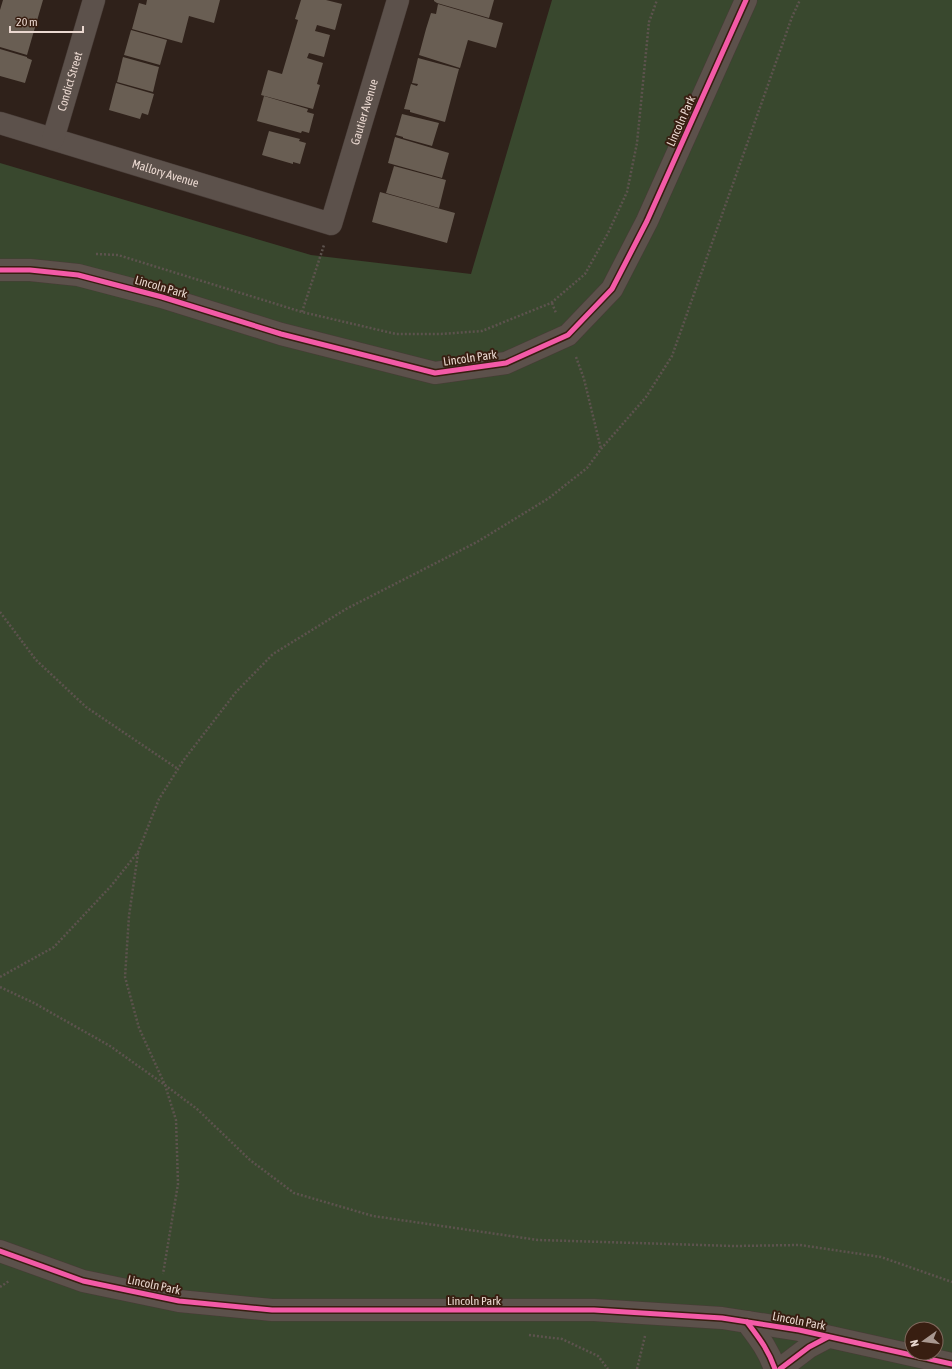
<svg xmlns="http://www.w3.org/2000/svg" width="952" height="1369" viewBox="0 0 952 1369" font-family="'Asap Condensed',sans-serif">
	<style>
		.green { fill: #39482e; fill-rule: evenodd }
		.building { fill: #695e53 }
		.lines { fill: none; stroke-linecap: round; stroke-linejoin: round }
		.street-casing { stroke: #483c37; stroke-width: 23 }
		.path { stroke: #5d534e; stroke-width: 2.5; stroke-dasharray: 2 2; stroke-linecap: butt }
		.street { stroke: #5c514b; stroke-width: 22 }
		.cycleway-casing { stroke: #381e11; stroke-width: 8 }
		.cycleway { stroke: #f35aa7; stroke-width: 5 }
		.labels { text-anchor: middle; stroke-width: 4; stroke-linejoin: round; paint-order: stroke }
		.street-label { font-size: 12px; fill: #ead8d0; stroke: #381e11 }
	</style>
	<rect width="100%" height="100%" fill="#2f211a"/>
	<!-- green -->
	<path class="green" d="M552,0H952V1369H0V163L311,255L471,274ZM912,1329H936V1353H912Z"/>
	<!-- building -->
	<g class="building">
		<path d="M3,0H43L27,55L0,47V10Z"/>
		<path d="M147,0H220L214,23L189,16L182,43L132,29L139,3L146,5Z"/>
		<path d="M301,0H326L342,4L335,30L317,25L315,31L330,35L324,57L309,53L307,58L323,63L317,84L320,85L313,109L261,95L268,70L282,74L298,20L295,19Z"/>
		<path d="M434,0H494L489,18L437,3L434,1Z"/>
		<path d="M438,4L503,23L496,48L468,40L460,68L419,55L426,29L433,32L426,29L431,13L436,14Z"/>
		<path d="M131,30L167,40L160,65L124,55Z"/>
		<path d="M0,49L27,57V58L32,60L25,83L0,76Z"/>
		<path d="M123,57L159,67L153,92L117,82Z"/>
		<path d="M418,58L459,69L445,122L410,112V110L404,109L411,84L417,86L418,84L412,83Z"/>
		<path d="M116,83L154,94L148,115L142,113L140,119L109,110Z"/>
		<path d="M264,96L308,109L307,112L314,114L309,133L302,131L301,133L257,121Z"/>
		<path d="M402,114L439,123L432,146L403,138V137L396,135Z"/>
		<path d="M269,131L300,139L299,141L306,143L300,164L293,162V164L262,155Z"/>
		<path d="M395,137L449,153L442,178L388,163Z"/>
		<path d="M394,166L446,180L439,208L386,193Z"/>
		<path d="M380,192L455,213L447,243L372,222Z"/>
	</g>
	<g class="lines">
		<!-- street casing -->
		<g class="street-casing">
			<g id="street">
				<path id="s1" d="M0,123L331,224L398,0"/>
				<path id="s2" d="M53,139L94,0"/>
				<path d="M0,270H30L78,275L162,297L281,334L435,373L506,363L568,335L612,289L647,221L746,0"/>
				<path d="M0,1251L83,1281L179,1301L272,1310H594L722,1318L799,1330L952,1364"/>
				<path d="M747,1322C759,1338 768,1349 775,1369"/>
				<path d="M780,1369L809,1347L828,1337"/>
			</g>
		</g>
		<!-- path -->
		<g class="path">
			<path d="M96,254L118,255L302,312L396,334H441L482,331L551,303L585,274L608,233L627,192L637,143L649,22L657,0"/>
			<path d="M552,303L556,313"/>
			<path d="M302,312L324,245"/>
			<path d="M576,357L584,379L601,449"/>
			<path d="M0,612L36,660L86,707L178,769"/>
			<path d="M138,853L129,916L125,977L139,1028L165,1085L176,1120L178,1184L163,1274"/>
			<path d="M0,977L54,947L111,886L138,852L159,799L183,761L236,692L273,654L346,609L477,542L549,498L587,468L601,449L646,397L672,356L792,17L800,0"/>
			<path d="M0,987L34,1003L110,1046L165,1085L197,1109L250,1160L294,1193L373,1216L538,1240L734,1246L800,1245L881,1257L952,1282"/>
			<path d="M0,1287L9,1281"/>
			<path d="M529,1335L562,1339L598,1356L608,1369"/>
			<path d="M637,1369L645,1336"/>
		</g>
		<!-- street -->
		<use href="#street" class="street"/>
		<!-- cycleway casing -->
		<g class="cycleway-casing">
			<g id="cycleway">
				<path d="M0,270H30L78,275L162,297L281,334L435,373L506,363L568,335L612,289L647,221L746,0"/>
				<path d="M0,1251L83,1281L179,1301L272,1310H594L722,1318L799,1330L952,1364"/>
				<path d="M747,1322C759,1338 768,1349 775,1369"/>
				<path d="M780,1369L809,1347L828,1337"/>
			</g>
		</g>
		<!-- cycleway -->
		<use href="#cycleway" class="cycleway"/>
	</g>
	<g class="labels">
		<!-- street labels -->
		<g class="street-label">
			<text dy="4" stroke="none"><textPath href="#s2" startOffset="60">Condict Street</textPath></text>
			<text dy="4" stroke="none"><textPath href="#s1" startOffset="463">Gautier Avenue</textPath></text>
			<text transform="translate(681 121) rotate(-66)" y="4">Lincoln Park</text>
			<text dy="4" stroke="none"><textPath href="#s1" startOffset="173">Mallory Avenue</textPath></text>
			<text transform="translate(161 287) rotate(16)" y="4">Lincoln Park</text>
			<text transform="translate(470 358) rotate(-8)" y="4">Lincoln Park</text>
			<text transform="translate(154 1285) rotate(12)" y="4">Lincoln Park</text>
			<text x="474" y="1305">Lincoln Park</text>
			<text transform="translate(799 1321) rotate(11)" y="4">Lincoln Park</text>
		</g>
	</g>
	<!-- north arrow -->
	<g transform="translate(924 1341) rotate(256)"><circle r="19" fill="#381e11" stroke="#7f685d"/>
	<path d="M0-3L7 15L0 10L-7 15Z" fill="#a99890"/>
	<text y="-6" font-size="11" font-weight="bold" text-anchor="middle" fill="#ead8d0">N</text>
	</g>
	<!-- scale -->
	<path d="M10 26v6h73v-6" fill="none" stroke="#ead8d0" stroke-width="2"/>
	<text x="16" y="26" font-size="12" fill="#ead8d0" stroke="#381e11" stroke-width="3" paint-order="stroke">20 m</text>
</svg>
